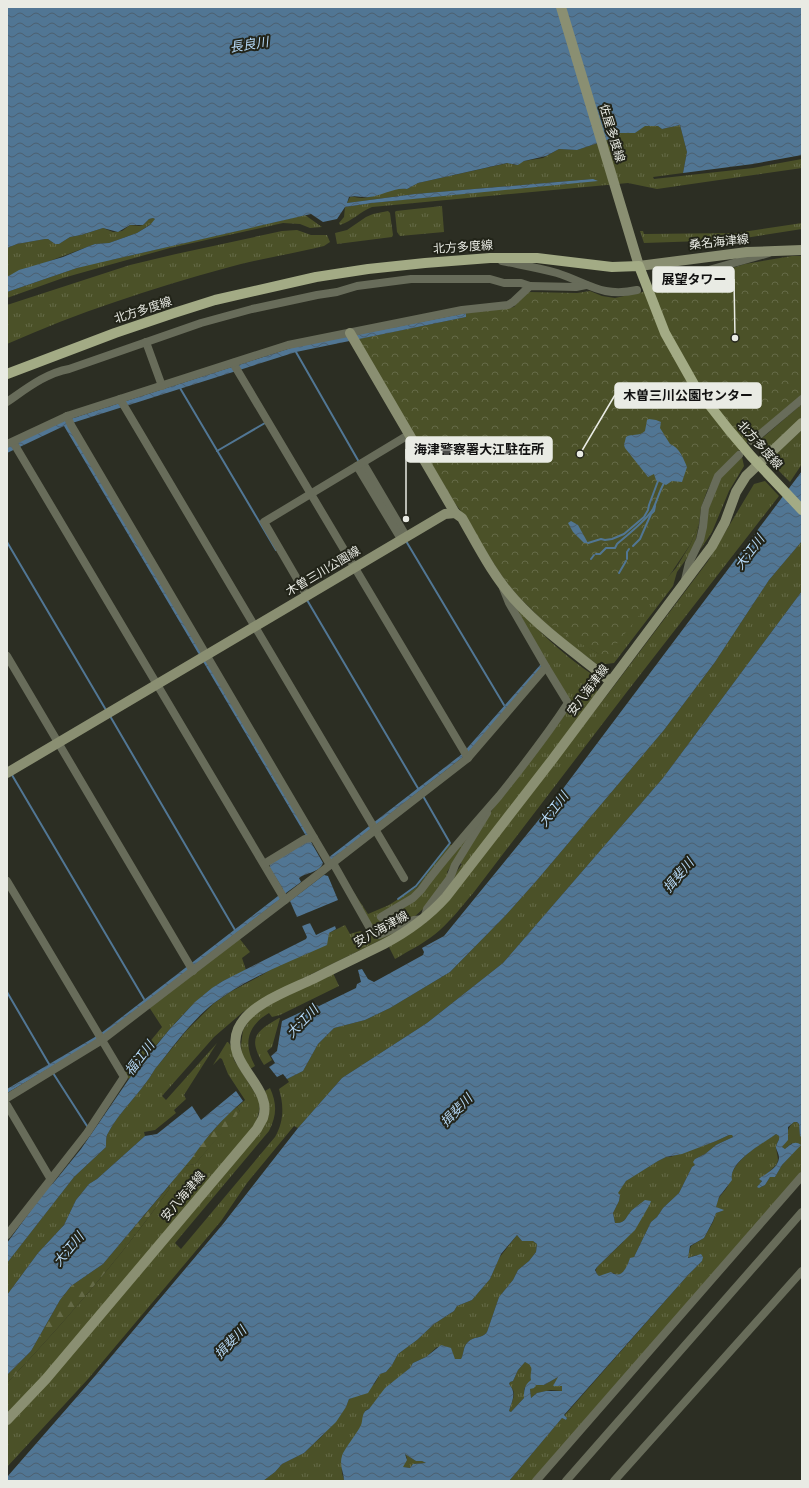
<svg xmlns="http://www.w3.org/2000/svg" width="809" height="1488" viewBox="0 0 809 1488" font-family="'DM Sans','Noto Sans JP',sans-serif">
	<style>
		.grass { fill: url(#grass-tufts) }
		.forest { fill: url(#forest-firs) }
		.park { fill: url(#park-crowns) }
		.water { fill: url(#water-waves); fill-rule: evenodd }
		.lines { fill: none; stroke-linecap: round; stroke-linejoin: round }
		.stream { stroke: #517694; stroke-width: 2 }
		.street { stroke: #686c5a; stroke-width: 8 }
		.secondary { stroke: #8a8f72; stroke-width: 10 }
		.primary { stroke: #a3ab85; stroke-width: 10 }
		.labels { text-anchor: middle; stroke-width: 4; stroke-linejoin: round; paint-order: stroke }
		.street-label { font-size: 12px; fill: #e9ebe4; stroke: #222419 }
		.water-label { font-size: 13px; font-style: italic; fill: #b4d7f5; stroke: #222419 }
		.leader { fill: none; stroke: #e9ebe4; stroke-width: 1.5 }
		.callout-dot { fill: #e9ebe4; stroke: #222419; stroke-width: 1.5 }
		.callout { fill: #e9ebe4; stroke: #e9ebe4; stroke-width: 1.5 }
		.callout-label { font-size: 13px; text-anchor: middle; font-weight: bold; fill: #111 }
	</style>
	<defs>
		<pattern id="grass-tufts" width="24" height="20" patternUnits="userSpaceOnUse"><rect width="24" height="20" fill="#4b5128"/><path d="M3 7l-1-3M5 7V3M7 7l1-3M15 17l-1-3M17 17v-4M19 17l1-3" fill="none" stroke="#656a47"/></pattern>
		<pattern id="forest-firs" width="22" height="20" patternUnits="userSpaceOnUse"><rect width="22" height="20" fill="#4b5128"/><path d="M5 1l3.5 6h-7zM16 11l3.5 6h-7z" fill="#656a47"/></pattern>
		<pattern id="park-crowns" width="20" height="18" patternUnits="userSpaceOnUse"><rect width="20" height="18" fill="#4b5128"/><path d="M2 6a3 3 0 1 1 6 0M12 15a3 3 0 1 1 6 0" fill="none" stroke="#656a47"/></pattern>
		<pattern id="water-waves" width="16" height="10" patternUnits="userSpaceOnUse"><rect width="16" height="10" fill="#517694"/><path d="M0 5q4-4 8 0t8 0" fill="none" stroke="#4c6070"/></pattern>
	</defs>
	<rect width="100%" height="100%" fill="#2c2e23"/>
	<!-- grass -->
	<g class="grass">
		<path d="M680,125L687,152L683,173L653,177L654,179L753,168L802,159V168L657,189L628,183L372,207C360,212 352,221 340,225L339,223L344,217L345,207L372,203L479,192L593,179L415,194L347,203L350,197C355,196 357,198 362,198C376,198 391,186 407,189L418,183L508,163L515,165L524,161L543,158L559,149L577,150L610,139L616,133H635L644,126H658L662,129Z"/>
		<path d="M442,206L444,232L400,236L397,232L395,212L396,211Z"/>
		<path d="M388,211L390,213L393,235L392,237L337,244L335,233L347,230L366,217L373,214Z"/>
		<path d="M305,215L322,227L310,228L300,224L283,223L170,248L109,265L63,278L7,298V292L77,268L105,260H111Z"/>
		<path d="M153,218L155,219L154,222L137,233L109,243L95,244L7,277V248L17,244L45,239H48L55,244H59L70,237L81,235L103,228L113,232L122,231L130,225L139,226L143,225L149,219Z"/>
		<path d="M802,223V229L732,240L644,243L640,231H643L644,234L736,233Z"/>
		<path d="M297,230L311,235H327L330,242L324,246C291,254 258,259 226,268C152,288 77,313 7,344V305L130,265L176,254L282,231Z"/>
		<path d="M802,404V417L771,448L757,445L760,440Z"/>
		<path d="M802,430V464L790,482L777,469V453Z"/>
		<path d="M742,457L744,466L729,491L712,532L700,550L703,543L706,516L720,478Z"/>
		<path d="M765,481L779,496L626,693L474,892C463,905 453,918 440,930C427,942 410,950 395,959L389,947L449,900L614,686L708,561L754,484Z"/>
		<path d="M699,524L694,548L677,572L673,586L614,663L598,665C571,645 548,627 525,603L548,622L599,654L676,568L690,545Z"/>
		<path d="M802,541V591L663,778L503,963L427,1023L342,1078L298,1128L294,1126L247,1183L221,1221L88,1379L7,1467V1425L48,1381L267,1120C271,1109 269,1101 265,1091L270,1088C277,1104 277,1115 269,1131L175,1243L181,1249L275,1137C284,1121 284,1106 279,1089L289,1082L287,1079L303,1071L318,1044L334,1028L365,1020L390,1008L450,972L505,916L538,879L664,730L715,662L769,580Z"/>
		<path d="M511,602C538,630 560,653 593,675L597,692L554,753L431,908L462,864L459,862L485,820L570,702Z"/>
		<path d="M482,818L447,872L449,876L424,908L414,917L381,932L374,930L353,891L368,914L389,905L417,887L448,845H455L413,900Z"/>
		<path d="M412,923L405,928L271,994L243,1012L214,1037L162,1096L166,1100L217,1043L184,1095L186,1099L174,1110L176,1113L155,1130L144,1132L145,1136L97,1179L89,1184L76,1200L64,1225L38,1253L7,1295V1263L74,1177L106,1147C106,1143 106,1139 107,1135C119,1111 142,1092 155,1069L187,1030L213,1004L230,992L262,975L329,933L345,925L350,934L360,931L372,936L374,939Z"/>
		<path d="M239,938L250,952L242,958L246,970C239,974 230,977 223,981C188,1002 155,1047 129,1079L124,1073L162,1027L149,1007Z"/>
		<path d="M333,973L339,986L280,1015L272,1017L269,1013C247,1026 243,1044 255,1066L250,1069L242,1054L241,1045L243,1030L251,1018L274,1001Z"/>
		<path d="M279,1018H280L272,1047L267,1051L272,1060L264,1065C248,1039 254,1032 279,1018Z"/>
		<path d="M227,1042H228L231,1046L234,1060L258,1098C262,1108 257,1119 253,1129L43,1377L7,1416V1383C65,1322 121,1257 170,1188L168,1187L184,1166L195,1164L240,1111L237,1107L245,1100L228,1074L222,1059L220,1058L213,1065Z"/>
		<path d="M795,1121L799,1124L800,1136L802,1134V1171L532,1481H509L562,1418L566,1420L567,1418L564,1416L688,1275L702,1261L697,1255L687,1258L691,1246L704,1238L713,1222L716,1213L722,1211L716,1207C717,1197 723,1194 728,1186C730,1181 731,1175 733,1171C741,1155 762,1143 776,1134L779,1136C780,1141 776,1143 776,1148C778,1161 781,1161 770,1171C767,1173 767,1175 763,1176L759,1188L765,1185L770,1177H775L782,1165L791,1155L792,1143L785,1149L782,1147C790,1138 783,1131 795,1121Z"/>
		<path d="M729,1135H732L733,1137L716,1145L705,1154L695,1159V1165L692,1167L679,1193L663,1208L657,1217L651,1222L634,1257L630,1259C627,1266 625,1275 615,1275L614,1273L599,1276C596,1273 595,1271 597,1267L623,1242L639,1205C637,1207 635,1208 633,1209C627,1215 626,1224 615,1223L613,1213L619,1201L620,1195L617,1193L626,1181L630,1178L658,1161L666,1157H670L716,1141Z"/>
		<path d="M517,1235L522,1241H533L537,1244L536,1252L529,1261L518,1270L513,1280L499,1297L487,1332C482,1339 473,1336 468,1342C463,1346 464,1354 461,1359H455L453,1356L452,1351L437,1347L426,1357L413,1363L410,1368L395,1381L391,1383L369,1409L366,1410C362,1415 364,1422 361,1427C353,1441 343,1452 342,1469C341,1473 344,1477 344,1481H263L275,1472L282,1464L304,1453L322,1436L346,1407L349,1399L359,1395L364,1394L375,1383L380,1374L386,1372L392,1365L398,1354L417,1340L434,1324L454,1311L457,1306L472,1300L490,1279L499,1258Z"/>
		<path d="M525,1362L530,1364L532,1367L531,1380L524,1389V1398L511,1412L509,1411C512,1401 518,1392 509,1385L510,1382L513,1381L518,1370Z"/>
		<path d="M558,1377V1378L554,1385L562,1386V1391L551,1390L537,1393L531,1398L530,1389L536,1385H544Z"/>
		<path d="M405,1454L416,1461H422L426,1463L413,1464L410,1468L402,1467L407,1458Z"/>
	</g>
	<!-- forest -->
	<g class="forest">
		<path d="M237,1107L240,1111L230,1124L195,1164L184,1166L201,1144L228,1114Z"/>
		<path d="M168,1187L170,1188C121,1257 65,1322 7,1383V1375L31,1351L60,1300L71,1286L103,1264Z"/>
	</g>
	<!-- park -->
	<path class="park" d="M792,256H802V396L755,434L716,474L707,491L701,508L699,524L690,545L663,585L605,659C597,652 587,647 577,642C559,631 542,618 526,604C495,575 480,535 454,502L358,339L466,317V313L514,307L523,295L529,292L577,293L590,291L602,296L615,298L688,282L745,264Z"/>
	<!-- water -->
	<g class="water">
		<path d="M7,7H802V155L753,164L683,173L687,152L680,125L662,129L658,126H645L635,133H616L610,139L577,150L559,149L546,156L524,161L518,165L507,163L418,183L407,189C394,187 382,196 369,197C362,198 356,195 349,197L347,203L415,194L593,179L598,181L372,203L345,207L337,219L323,222L311,214L111,260L77,268L7,292V277L19,270L63,257L87,247L95,244L109,243L137,233L150,225L155,219L153,218L149,219L143,225H130L118,232L103,228L81,235L70,237L59,244H55L48,239H45L17,244L7,248Z"/>
		<path d="M466,313V317L296,352L69,424L309,833L311,842L323,863C319,873 307,872 299,878L301,882L286,893L279,900L97,1040L7,1093V1089L100,1034L278,896L283,889L270,868V864L307,842L306,836L64,426L7,453V447L61,422L294,347Z"/>
		<path d="M649,419L656,420L661,422L660,428L670,444C680,448 683,458 687,467L682,482L672,481L666,485L656,480L654,474L648,477L625,448L624,445L626,437C632,433 639,437 645,431L647,420Z"/>
		<path d="M802,471V541L769,580L715,662L664,730L538,879L505,916L450,972L390,1008L365,1020L334,1028L318,1044L303,1071L287,1079L283,1074L277,1077L269,1067L275,1063L271,1056L277,1051L282,1021L316,1005L319,1006L356,988L357,984L361,982L358,970L362,969L368,979L374,982L423,955L424,952L422,948L444,936L550,806Z"/>
		<path d="M571,521L578,525L588,543H584L573,532L568,523Z"/>
		<path d="M802,591V1134L800,1137L799,1124L797,1122H794L788,1127V1140L782,1147L785,1149C791,1144 795,1140 801,1145L782,1165L775,1177H770L765,1185L759,1188L757,1187L762,1181L759,1179L760,1178C767,1173 778,1168 779,1158C779,1154 777,1151 776,1148C776,1143 780,1141 779,1136L776,1134C764,1143 728,1162 732,1180L719,1197L716,1207L724,1210L722,1211L716,1213L713,1221L704,1238L690,1246L688,1258L701,1254L703,1257L702,1261L688,1275L564,1415L567,1418L566,1420L562,1418L509,1481H344C344,1473 339,1465 342,1456C343,1451 357,1433 360,1427C364,1422 360,1412 369,1409L385,1388L410,1368L413,1363L426,1357L441,1345L451,1348L455,1359H461C464,1354 463,1346 468,1342C473,1336 482,1339 487,1332L499,1297L513,1280L518,1270L529,1261L536,1252L537,1244L533,1241H522L517,1235L501,1254L490,1279L472,1300L457,1306L454,1311L434,1324L417,1340L398,1354L392,1365L386,1372L380,1374L368,1393L349,1399L346,1407L336,1422L304,1453L282,1464L275,1472L263,1481H7V1477L89,1383L223,1224L298,1128L342,1078L427,1023L503,963L663,778ZM729,1135H732L733,1137L716,1145L705,1154L695,1159L693,1162L695,1165L692,1167L679,1193L663,1208L657,1217L651,1222L634,1257L630,1258C627,1267 622,1280 611,1272L599,1276L597,1274L595,1270L597,1267L635,1230L650,1204L651,1201L645,1200C641,1203 636,1207 632,1210C626,1216 626,1224 615,1223L613,1213L619,1201L620,1195L618,1193L626,1181L658,1161L666,1157L682,1154L716,1141ZM525,1362C536,1367 529,1371 531,1380C524,1385 524,1391 524,1398L511,1412L509,1411C512,1401 517,1393 509,1384L510,1382L513,1381L518,1370ZM558,1377L553,1386H562V1391H546L537,1393L531,1398L530,1389L534,1388L536,1385H544ZM405,1454L416,1461H422L426,1463L413,1464L410,1468L403,1467L407,1460Z"/>
		<path d="M541,664L542,667L468,753L331,860L328,858L462,754Z"/>
		<path d="M324,875L328,876L338,900L297,917L290,901Z"/>
		<path d="M310,923L316,935L335,926L336,929L329,933L327,945C289,962 247,978 214,1003C191,1021 174,1046 155,1069C142,1092 119,1111 107,1135C106,1138 106,1143 106,1147L74,1177L7,1263V1243L46,1190L55,1181L81,1149L129,1079L169,1030L195,1002L212,988L223,981L306,939L307,937L302,926Z"/>
		<path d="M236,1091L243,1101C223,1118 206,1137 192,1158L103,1264L71,1286L60,1300L31,1351L7,1375V1295L38,1253L64,1225L76,1200L89,1184L97,1179L145,1136L157,1134L192,1106L201,1120Z"/>
	</g>
	<g class="lines">
		<!-- stream -->
		<g class="stream">
			<path d="M296,352L359,462"/>
			<path d="M180,388L276,550"/>
			<path d="M217,451L265,423"/>
			<path d="M406,541L504,705"/>
			<path d="M7,542L106,710"/>
			<path d="M588,543L601,539L605,540L612,539L624,534L644,517L648,510L649,505L658,481"/>
			<path d="M633,546L640,539L651,514L654,511L655,506"/>
			<path d="M596,554H600L606,548H615L617,544C628,534 646,521 653,509C657,501 659,492 664,483"/>
			<path d="M591,559L594,555"/>
			<path d="M627,559V552L629,549"/>
			<path d="M619,573L626,561"/>
			<path d="M307,600L419,790"/>
			<path d="M110,716L235,930"/>
			<path d="M12,775L144,999"/>
			<path d="M398,899L416,886L450,843L423,796"/>
			<path d="M7,992L49,1064"/>
			<path d="M53,1073L87,1126"/>
		</g>
		<!-- street -->
		<g class="street">
			<path d="M502,261C521,265 539,268 557,273C588,283 602,298 637,290"/>
			<path d="M656,285L769,253"/>
			<path d="M146,342L162,386"/>
			<path d="M233,363L468,758"/>
			<path d="M120,399L404,878"/>
			<path d="M7,402C26,389 46,373 69,369L201,323L252,309L317,295L337,292L357,286L411,279H490L504,283H521L530,286"/>
			<path d="M67,416L71,425L330,865"/>
			<path d="M752,441L802,399"/>
			<path d="M13,442L285,900"/>
			<path d="M7,444L67,416L288,345L462,310L508,305L513,302L530,286L576,287L586,285"/>
			<path d="M363,463L406,536"/>
			<path d="M357,466L401,539"/>
			<path d="M685,580L689,563L700,540L703,527L705,508L718,476L739,455"/>
			<path d="M307,596L264,522L410,434"/>
			<path d="M7,656L193,971"/>
			<path d="M333,863L372,932L379,935L414,920L424,919L427,909L450,878L455,865L487,813"/>
			<path d="M264,864L305,839L314,838"/>
			<path d="M7,881L124,1077L87,1133L7,1235"/>
			<path d="M381,917L413,898L421,890C445,857 472,827 499,796C523,766 547,735 568,703L546,667"/>
			<path d="M7,1098L102,1040L285,900L468,758L546,667L509,603L503,588"/>
			<path d="M7,1105L50,1178"/>
			<path d="M536,1481L802,1176"/>
			<path d="M566,1481L802,1212"/>
			<path d="M614,1481L802,1271"/>
		</g>
		<!-- secondary -->
		<g class="secondary">
			<path d="M561,7L639,266L747,252L802,250"/>
			<path d="M350,333L455,513"/>
			<path d="M7,773L445,514L455,513L462,518C478,546 493,576 515,600C543,631 578,655 610,681"/>
			<path d="M7,1420L46,1379L257,1129C259,1125 261,1122 263,1118C274,1086 223,1064 238,1029C249,1004 290,990 313,979C336,967 360,956 384,944C407,932 428,917 446,897L552,760L712,546L725,522L736,492L746,476L802,423"/>
		</g>
		<!-- primary -->
		<path class="primary" d="M7,374L115,333L174,313L215,300L316,277L368,269L425,263L490,258H537L612,267L639,266L665,333L696,388L729,430L751,456L802,510"/>
	</g>
	<g class="labels">
		<!-- street labels -->
		<g class="street-label">
			<text transform="translate(612 133) rotate(73)" y="4">佐屋多度線</text>
			<text transform="translate(719 242) rotate(-6)" y="4">桑名海津線</text>
			<text transform="translate(463 247) rotate(-4)" y="4">北方多度線</text>
			<text transform="translate(143 310) rotate(-18)" y="4">北方多度線</text>
			<text transform="translate(760 445) rotate(48)" y="4">北方多度線</text>
			<text transform="translate(323 571) rotate(-31)" y="4">木曽三川公園線</text>
			<text transform="translate(588 690) rotate(-53)" y="4">安八海津線</text>
			<text transform="translate(381 929) rotate(-29)" y="4">安八海津線</text>
			<text transform="translate(183 1196) rotate(-50)" y="4">安八海津線</text>
		</g>
		<!-- water labels -->
		<g class="water-label">
			<text transform="translate(249 44) rotate(-9)" y="5">長良川</text>
			<text transform="translate(749 552) rotate(-53)" y="5">大江川</text>
			<text transform="translate(553 809) rotate(-53)" y="5">大江川</text>
			<text transform="translate(678 875) rotate(-50)" y="5">揖斐川</text>
			<text transform="translate(302 1021) rotate(-46)" y="5">大江川</text>
			<text transform="translate(139 1058) rotate(-53)" y="5">福江川</text>
			<text transform="translate(456 1110) rotate(-46)" y="5">揖斐川</text>
			<text transform="translate(68 1249) rotate(-50)" y="5">大江川</text>
			<text transform="translate(230 1342) rotate(-46)" y="5">揖斐川</text>
		</g>
	</g>
	<!-- callouts -->
	<path class="leader" d="M735 338L734 279M580 454L615 395M406 519L406 449"/>
	<g class="callout-dot">
		<circle cx="735" cy="338" r="4"/>
		<circle cx="580" cy="454" r="4"/>
		<circle cx="406" cy="519" r="4"/>
	</g>
	<g class="callout">
		<rect x="653" y="267" width="81" height="25" rx="4"/>
		<rect x="615" y="383" width="146" height="25" rx="4"/>
		<rect x="406" y="437" width="146" height="25" rx="4"/>
	</g>
	<g class="callout-label">
		<text x="694" y="284">展望タワー</text>
		<text x="688" y="400">木曽三川公園センター</text>
		<text x="479" y="454">海津警察署大江駐在所</text>
	</g>
	<!-- border -->
	<rect width="809" height="1488" fill="none" stroke="#e9ebe4" stroke-width="16"/>
</svg>
